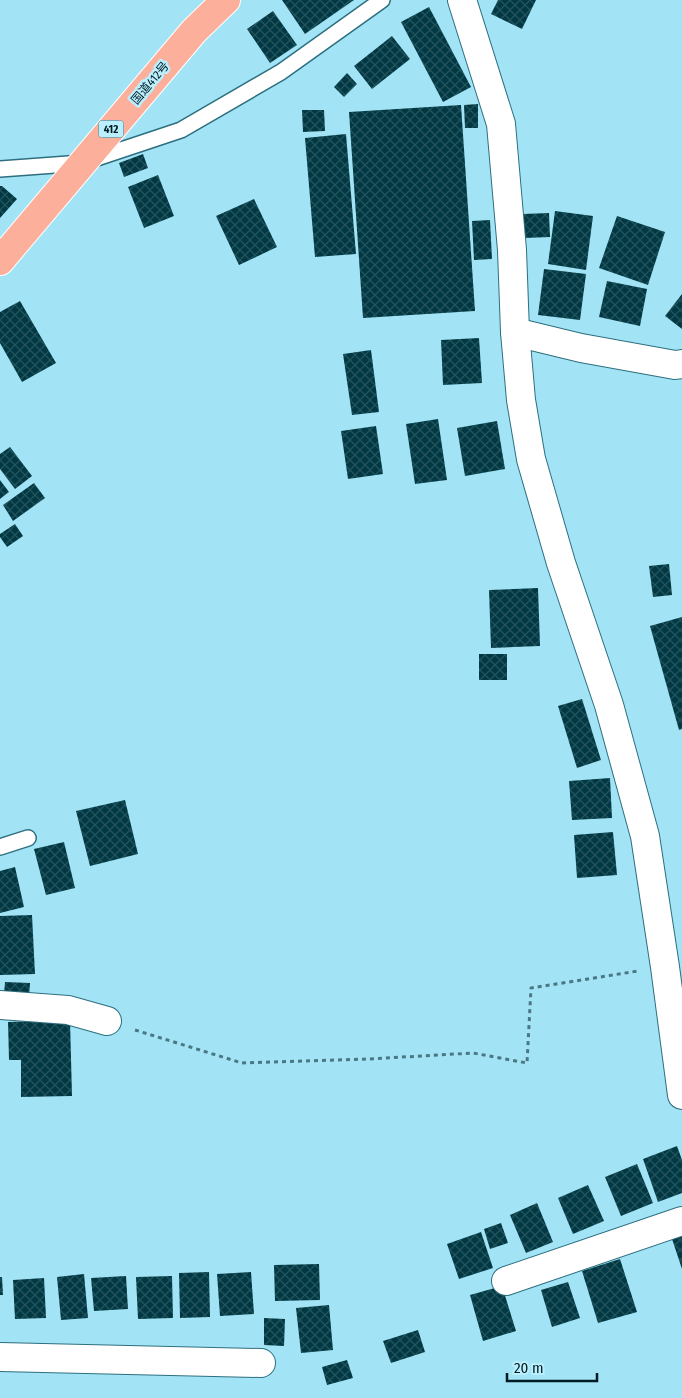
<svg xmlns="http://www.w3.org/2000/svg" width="682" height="1398" viewBox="0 0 682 1398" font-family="'Fira Sans Condensed','Noto Sans JP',sans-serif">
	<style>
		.building { fill: url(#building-cross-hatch) }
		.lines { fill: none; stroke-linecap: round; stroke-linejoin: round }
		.service-casing { stroke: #2d6f7f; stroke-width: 18 }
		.minor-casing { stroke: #2d6f7f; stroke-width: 30 }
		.trunk-casing { stroke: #fff; stroke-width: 30 }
		.path { stroke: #4b7783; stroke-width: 3; stroke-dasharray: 4 4; stroke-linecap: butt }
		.service { stroke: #fff; stroke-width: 15 }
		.minor { stroke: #fff; stroke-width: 28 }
		.trunk { stroke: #fcb09c; stroke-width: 28 }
		.labels { text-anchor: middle; stroke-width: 5; stroke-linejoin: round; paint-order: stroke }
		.shield { fill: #bbeffd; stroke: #395b64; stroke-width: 1 }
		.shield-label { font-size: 11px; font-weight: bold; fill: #011b22 }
		.street-label { font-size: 12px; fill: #011b22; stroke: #bbeffd }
	</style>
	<defs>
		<pattern id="building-cross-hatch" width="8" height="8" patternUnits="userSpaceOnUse" patternTransform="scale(1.25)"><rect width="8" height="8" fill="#003944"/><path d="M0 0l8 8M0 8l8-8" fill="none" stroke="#24535c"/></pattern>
	</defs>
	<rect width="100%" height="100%" fill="#a2e4f6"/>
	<!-- building -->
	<g class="building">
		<path d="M282,0H354L305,34Z"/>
		<path d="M498,0H536L522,29L491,14Z"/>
		<path d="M429,7L471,87L443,102L401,22Z"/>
		<path d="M273,11L297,45L270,63L247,29Z"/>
		<path d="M392,36L410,59L372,89L354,66Z"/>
		<path d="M347,73L357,84L344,97L334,87Z"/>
		<path d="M478,104V128H465L464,105Z"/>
		<path d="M461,105L475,311L363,318L349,112Z"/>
		<path d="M302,110H324L325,131L303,132Z"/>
		<path d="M346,134L356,254L315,257L305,138Z"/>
		<path d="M143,154L148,168L124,177L119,163Z"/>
		<path d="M158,175L174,216L144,228L128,187Z"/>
		<path d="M0,186H2L17,199L0,218Z"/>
		<path d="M254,199L277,247L239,265L216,216Z"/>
		<path d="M555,211L593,216L586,270L548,264Z"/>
		<path d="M549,213L550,237L525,238L523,214Z"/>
		<path d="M617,216L665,232L648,285L599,268Z"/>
		<path d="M490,220L492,259L474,260L472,221Z"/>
		<path d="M544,269L586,274L580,320L538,315Z"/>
		<path d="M607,281L647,289L640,326L599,317Z"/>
		<path d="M682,294V329L665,316Z"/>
		<path d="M20,301L56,363L22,382L0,343V312Z"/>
		<path d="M479,338L482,383L443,385L441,340Z"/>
		<path d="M371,350L379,412L352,415L343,354Z"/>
		<path d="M438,419L447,480L415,484L406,424Z"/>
		<path d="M497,421L505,469L465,476L457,428Z"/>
		<path d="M376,426L383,474L348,479L341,431Z"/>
		<path d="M10,447L32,476L15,489L0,469V454Z"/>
		<path d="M0,480L9,492L0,499Z"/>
		<path d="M34,483L45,498L13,521L3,505Z"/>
		<path d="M15,524L23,536L7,547L0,537V534Z"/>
		<path d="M669,564L672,595L653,597L649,566Z"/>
		<path d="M538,588L540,646L491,648L489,590Z"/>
		<path d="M682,617V729L679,730L650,626Z"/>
		<rect x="479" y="654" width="28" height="26"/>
		<path d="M582,699L601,760L577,768L558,706Z"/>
		<path d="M610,778L612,818L572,820L569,781Z"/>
		<path d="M125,800L138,854L90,866L76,811Z"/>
		<path d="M613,832L617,875L577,878L574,835Z"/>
		<path d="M64,842L75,888L46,895L34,849Z"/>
		<path d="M15,867L24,907L0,913V871Z"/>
		<path d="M32,915L35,974L0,975V916Z"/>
		<path d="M5,982L30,983L29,997L4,995Z"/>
		<path d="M70,1020L72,1096L21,1097V1060H9L8,1022Z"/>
		<path d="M677,1146L682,1160V1193L658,1202L643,1159Z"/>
		<path d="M637,1164L653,1203L621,1216L605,1177Z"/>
		<path d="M588,1185L604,1221L573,1234L558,1198Z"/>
		<path d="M537,1203L553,1242L526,1253L510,1215Z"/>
		<path d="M501,1223L508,1243L490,1249L484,1229Z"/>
		<path d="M481,1232L493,1268L459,1279L447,1244Z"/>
		<path d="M682,1232V1269L671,1236Z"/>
		<path d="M620,1259L637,1312L598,1323L582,1271Z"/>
		<path d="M319,1264L320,1300L275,1301L274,1265Z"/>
		<path d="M209,1272L210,1317L180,1318L179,1273Z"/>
		<path d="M251,1272L254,1314L220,1316L217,1274Z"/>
		<path d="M84,1274L88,1318L61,1320L57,1277Z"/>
		<path d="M126,1276L128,1309L94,1311L91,1278Z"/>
		<path d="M172,1276L173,1318L138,1319L136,1277Z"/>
		<path d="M0,1277H2L3,1295H0Z"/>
		<path d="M44,1278L46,1318L15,1319L13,1280Z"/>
		<path d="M568,1282L580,1318L552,1327L541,1290Z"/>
		<path d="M502,1286L516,1331L483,1341L470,1295Z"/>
		<path d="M329,1305L333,1350L301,1353L296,1308Z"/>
		<path d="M264,1318L285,1319L284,1346L264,1345Z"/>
		<path d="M418,1330L425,1352L391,1363L383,1341Z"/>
		<path d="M347,1360L353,1378L327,1385L322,1367Z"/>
	</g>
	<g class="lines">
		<!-- service casing -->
		<g class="service-casing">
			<g id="service">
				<path d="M0,169L82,163L181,130L281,72L382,0"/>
				<path d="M0,847L28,838"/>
			</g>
		</g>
		<!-- minor casing -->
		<g class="minor-casing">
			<g id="minor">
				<path d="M462,0L501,124L512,250L515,332L521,400L531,459L561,563L609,705L645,836L665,967L682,1095"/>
				<path d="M515,332L581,348L675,365L682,364"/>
				<path d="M0,1005L68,1010L107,1021"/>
				<path d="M506,1281L682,1221"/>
				<path d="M0,1357L261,1363"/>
			</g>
		</g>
		<!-- trunk casing -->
		<g class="trunk-casing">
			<path id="trunk" d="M0,261L194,31L226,0"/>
		</g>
		<!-- path -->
		<path class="path" d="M135,1030L242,1063L369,1059L473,1053L527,1063L531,988L638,971"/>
		<!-- service -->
		<use href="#service" class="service"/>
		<!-- minor -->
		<use href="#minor" class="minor"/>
		<!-- trunk -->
		<use href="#trunk" class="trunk"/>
	</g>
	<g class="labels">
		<!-- shield labels -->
		<rect class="shield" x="98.5" y="120.5" width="25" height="17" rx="4"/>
		<g class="shield-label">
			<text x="111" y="133">412</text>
		</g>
		<!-- street labels -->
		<g class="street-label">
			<text transform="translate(150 83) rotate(-50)" y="4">国道412号</text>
		</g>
	</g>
	<!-- scale -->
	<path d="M507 1373v8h90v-8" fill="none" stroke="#011b22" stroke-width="2.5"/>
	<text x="514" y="1373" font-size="15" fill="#011b22" stroke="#bbeffd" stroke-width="4" paint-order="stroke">20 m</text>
</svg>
